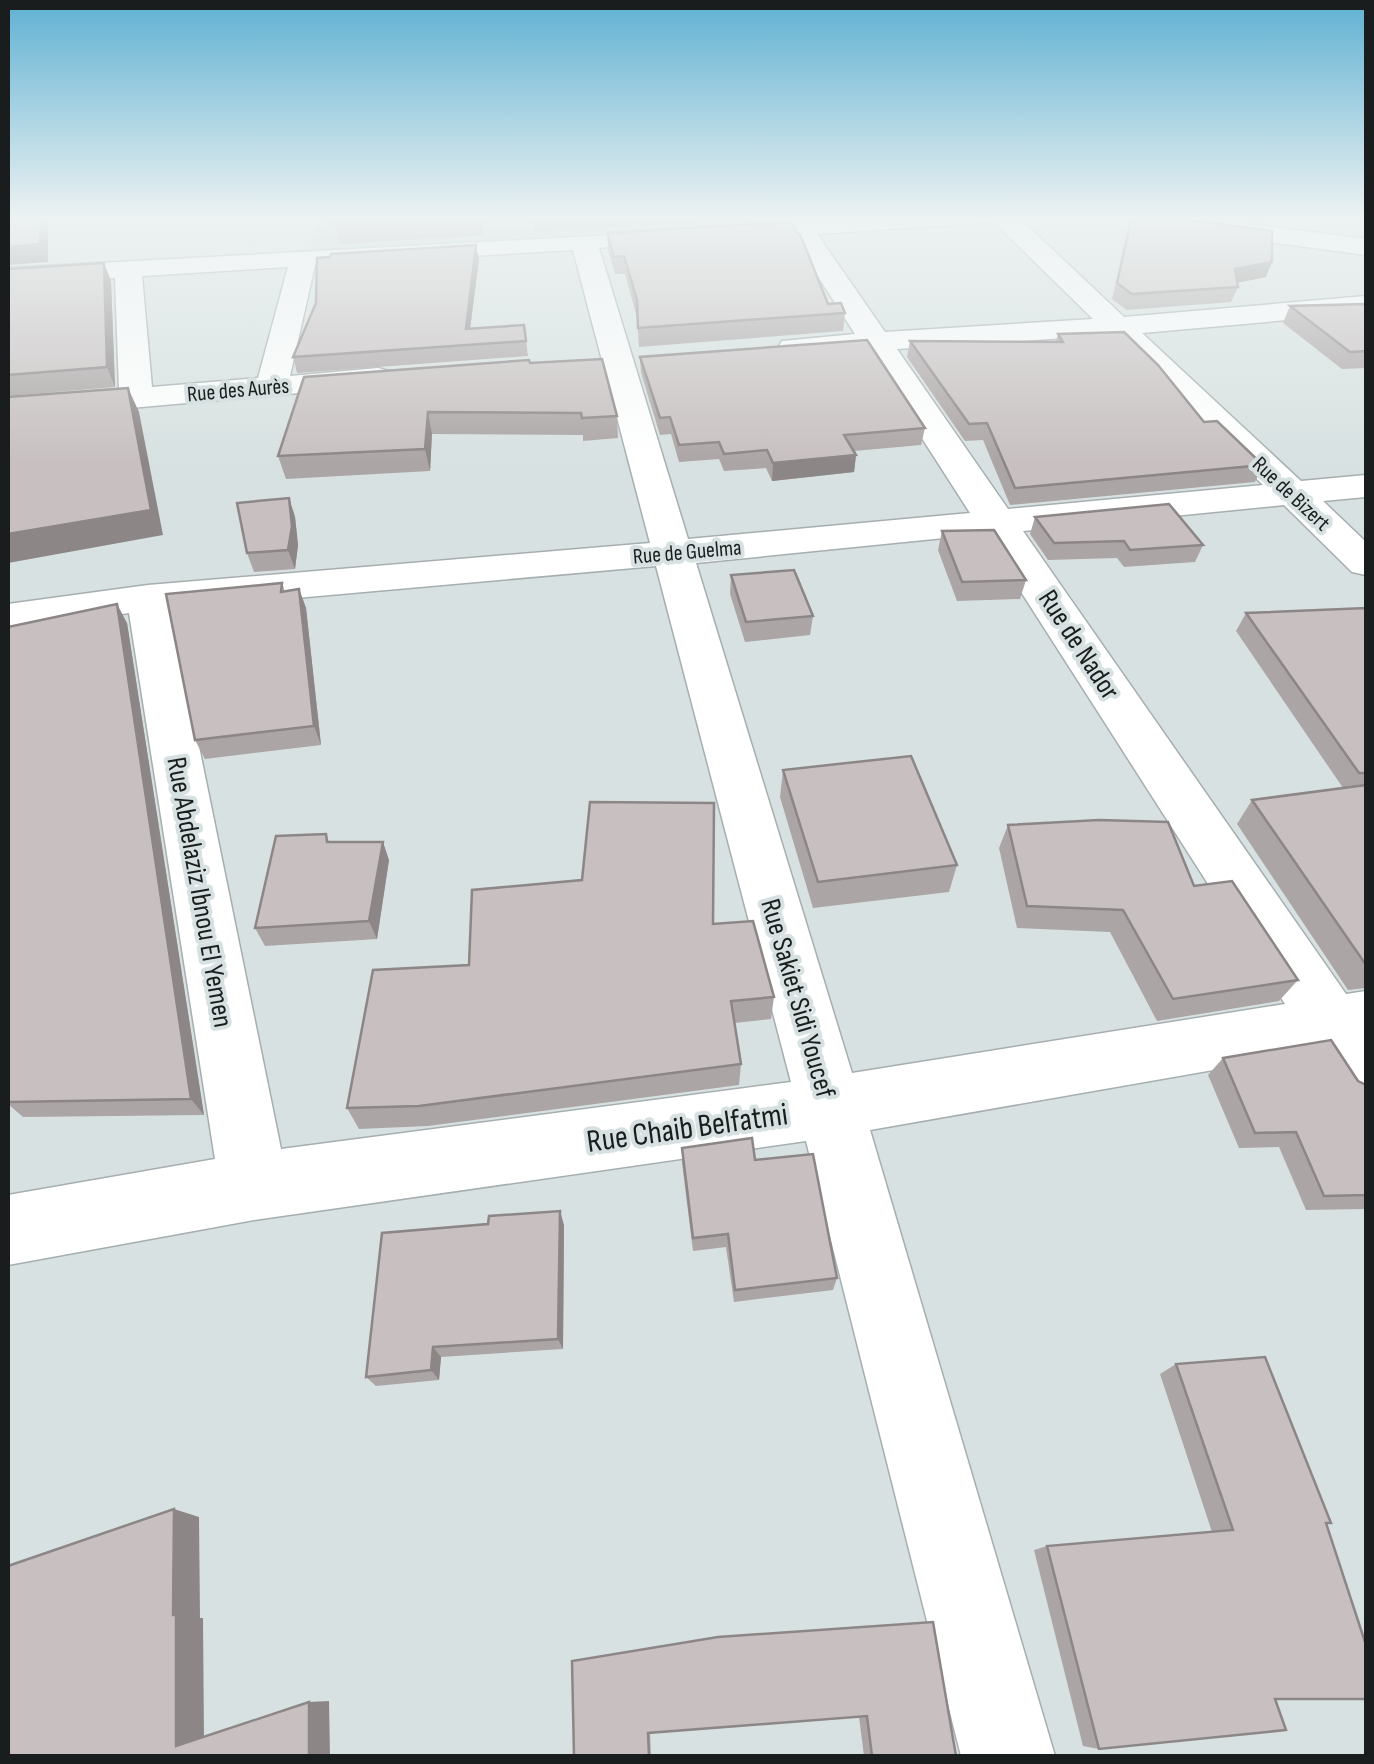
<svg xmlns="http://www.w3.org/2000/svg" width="1374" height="1764" viewBox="0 0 1374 1764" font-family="'Sofia Sans Condensed',sans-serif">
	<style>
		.built { fill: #c3d4d4 }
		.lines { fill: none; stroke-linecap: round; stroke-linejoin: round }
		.street-casing { stroke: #a6aeaf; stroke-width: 3 }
		.primary-casing { stroke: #a6aeaf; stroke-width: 3 }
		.street { fill: #fff; fill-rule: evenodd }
		.primary { fill: #fff; fill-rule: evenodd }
		.wall { fill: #aca5a5 }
		.shaded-wall { fill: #8c8686 }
		.building { fill: #c8c0c0; stroke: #8c8686; stroke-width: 2.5 }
		.labels { text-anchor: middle; stroke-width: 8; stroke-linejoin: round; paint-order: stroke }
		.far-street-label { font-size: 22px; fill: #1a1d1d; stroke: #d8e1e1 }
		.street-label { font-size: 28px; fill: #1a1d1d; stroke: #d8e1e1 }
		.near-street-label { font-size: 32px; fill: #1a1d1d; stroke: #d8e1e1 }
	</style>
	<rect width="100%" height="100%" fill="#d8e1e1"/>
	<!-- built -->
	<path class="built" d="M317,215H781L786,222L310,251Z"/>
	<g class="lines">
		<!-- street casing -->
		<g class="street-casing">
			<g id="street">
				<path d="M779,215H803L807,220L880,215H1016L1124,317L1366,296V313L1142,333L1301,481L1366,475V497L1323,501L1366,542V575L1352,572L1284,505L1023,531L1346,994L1366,991V1104L1343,1095L1316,1052L870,1130L1055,1756H961L806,1141L254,1220L8,1265V1195L215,1159L129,613L8,630V604L148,585L650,543L573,250L315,265L290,376L378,368L389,371L394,378L389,385L8,419V399L119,390L115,278L8,284V268L631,234L635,239L631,244L599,248L688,539L970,513L866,351L793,356L782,353L778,347L782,341L855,334L792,236L772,238L759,230L763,225L783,222ZM994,222L1093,319L885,332L817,234ZM288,267L258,378L152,387L142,276ZM1110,335L1263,485L1008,509L897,349ZM984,534L1285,1004L852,1073L696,563ZM656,566L791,1082L281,1149L171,609Z"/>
				<path d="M1343,215H1366V227Z"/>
			</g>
		</g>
		<!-- primary casing -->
		<g class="primary-casing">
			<path id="primary" d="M1112,215H1182L1366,239V255L1124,222Z"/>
		</g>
		<!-- street -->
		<use href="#street" class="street"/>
		<!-- primary -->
		<use href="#primary" class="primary"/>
	</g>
	<!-- wall -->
	<g class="wall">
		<path d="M336,215H481L483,225L481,236L340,244L334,222Z"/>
		<path d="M531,215H776V218L535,232Z"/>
		<path d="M1132,215L1266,277L1237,283L1238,287L1231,302L1127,310L1112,299Z"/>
		<path d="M1213,215H1268L1265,222Z"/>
		<path d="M607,233L828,304L845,313L843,331L639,347L637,318L625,274H615L608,250Z"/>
		<path d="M479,259L470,329L524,325L528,356L297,373L293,357Z"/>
		<path d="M8,269L111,281L115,387L8,396Z"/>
		<path d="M1366,304V368L1342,369L1283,323L1290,306Z"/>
		<path d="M1058,334L1204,422L1263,465L1255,482L1010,505L983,440L965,441L907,357L910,341H1056Z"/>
		<path d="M640,357L925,428L921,445L854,451L856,455L854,472L772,481L766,468L724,471L719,459L679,462L671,434L660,435L641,373Z"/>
		<path d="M530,363L617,416L618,438L583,441V435L432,434L430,471L286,479L278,456Z"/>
		<path d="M289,498L295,517L298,545L295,569L254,572L247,553Z"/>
		<path d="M1035,517L1203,545L1195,562L1124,567L1117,558L1048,560L1030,534Z"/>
		<path d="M942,531L1026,580L1020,599L957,601L938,550Z"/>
		<path d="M731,575L813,616L810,635L745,642L730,594Z"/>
		<path d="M282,583L285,592L299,589L306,608L321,745L205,759L195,740Z"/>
		<path d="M1366,608V988L1348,990L1237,824L1252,800L1343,788L1236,631L1246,613Z"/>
		<path d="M127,623L204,1115L23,1117L8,1104V627Z"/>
		<path d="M783,770L957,865L949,892L813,908L780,797Z"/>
		<path d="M1008,825L1194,886L1298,980L1279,1001L1157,1021L1110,932L1017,928L999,848Z"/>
		<path d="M326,834L329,842L389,860L377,939L265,946L255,928Z"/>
		<path d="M713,924L774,997L771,1019L735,1023L741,1064L739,1085L428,1126L359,1129L347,1108Z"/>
		<path d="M1223,1058L1358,1081L1366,1085V1209L1306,1210L1279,1147L1239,1148L1208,1075Z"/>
		<path d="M682,1148L755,1160L837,1278L833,1290L734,1302L726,1247L693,1251L682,1163Z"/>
		<path d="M564,1225L563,1349L441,1357L439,1380L376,1386L366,1377Z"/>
		<path d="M1176,1364L1326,1524L1275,1699L1099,1749L1083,1746L1034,1550L1047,1546L1212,1532L1160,1374Z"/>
		<path d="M718,1637L956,1756H864L859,1717L650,1732L651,1756H574Z"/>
	</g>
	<!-- shaded-wall -->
	<g class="shaded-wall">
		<path d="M41,215H48V262L8,265V247Z"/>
		<path d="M478,215H481L483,225L481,236Z"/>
		<path d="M476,245L479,259L468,344L466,329Z"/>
		<path d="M1272,262L1266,277L1229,284L1235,269Z"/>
		<path d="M104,263L111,281L115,387L107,367Z"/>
		<path d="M128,388L139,412L163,535L8,563V534Z"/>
		<path d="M428,412L432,434L430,471L425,449Z"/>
		<path d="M856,455L854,472L772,481L773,463Z"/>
		<path d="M289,498L295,517L298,545L295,569L288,550Z"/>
		<path d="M299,589L306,608L321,745L314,726Z"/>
		<path d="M117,604L127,623L204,1115L191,1099Z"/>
		<path d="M383,842L389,860L377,939L369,921Z"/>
		<path d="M560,1211L564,1225L563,1349L558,1339Z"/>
		<path d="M433,1347L441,1357L439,1380L431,1370Z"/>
		<path d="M174,1509L199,1517L200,1618H203L204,1742L176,1746L173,1615Z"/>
		<path d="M329,1701L330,1756H309V1702Z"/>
	</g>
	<!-- building -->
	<g class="building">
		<path d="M8,215H41L40,244L8,247Z"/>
		<path d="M336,215H453L334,222Z"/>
		<path d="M1132,215H1155L1272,231V262L1235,269L1238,287L1132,294L1117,283Z"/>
		<path d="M791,222L802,239L828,304L841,303L845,313L638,328L637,300L624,256L614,257L607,233Z"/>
		<path d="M476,245L466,329L524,325L526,341L293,357L316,303L317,258L330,257L331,254Z"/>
		<path d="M104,263L107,367L8,375V269Z"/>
		<path d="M1366,304V351L1350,352L1290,306Z"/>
		<path d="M1124,332L1158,365L1204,422L1217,421L1263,465L1015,488L987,423L969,424L910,341L1063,342L1058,334Z"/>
		<path d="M867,340L925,428L844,435L856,455L773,463L767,450L724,454L719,442L679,445L670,417L660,418L640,357Z"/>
		<path d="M602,359L617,416L582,418L581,413L428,412L425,449L278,456L304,377L529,360L530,363Z"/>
		<path d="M128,388L151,510L8,534V397Z"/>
		<path d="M289,498L292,526L288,550L247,553L237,503Z"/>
		<path d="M1169,504L1203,545L1130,550L1124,541L1054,543L1035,517Z"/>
		<path d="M994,530L1026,580L962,582L942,531Z"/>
		<path d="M794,570L813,616L746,622L731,575Z"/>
		<path d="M282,583L281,592L299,589L314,726L195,740L166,594Z"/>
		<path d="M117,604L191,1099L8,1102V627Z"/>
		<path d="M1366,608V773H1359L1246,613Z"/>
		<path d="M911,756L957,865L818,882L783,770Z"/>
		<path d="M1366,785V965L1252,800Z"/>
		<path d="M590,802L714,803L713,924L753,921L774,997L731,1001L741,1064L419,1106L347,1108L373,970L469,965L472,890L582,880Z"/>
		<path d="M1099,820L1168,822L1194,886L1232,881L1298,980L1173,999L1123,910L1027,906L1008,825Z"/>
		<path d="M326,834L327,842H383L369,921L255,928L276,836Z"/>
		<path d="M1331,1040L1358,1081L1366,1085V1195L1324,1196L1296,1132L1255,1133L1223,1058Z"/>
		<path d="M752,1138L755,1160L813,1154L837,1278L735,1290L728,1234L693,1238L682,1148Z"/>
		<path d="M560,1211L558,1339L433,1347L431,1370L366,1377L382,1233L488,1224L489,1216Z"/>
		<path d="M1265,1357L1331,1523H1326L1366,1645V1699H1275L1286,1730L1099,1749L1047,1546L1233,1530L1176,1364Z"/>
		<path d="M174,1509L173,1615H176V1746L309,1702V1756H8V1566Z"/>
		<path d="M933,1622L956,1756H872L867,1716L648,1733L649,1756H574L572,1661L718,1637Z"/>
	</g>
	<!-- sky -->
	<linearGradient id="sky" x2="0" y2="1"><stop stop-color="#5fb1d2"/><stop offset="0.47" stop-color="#edf2f2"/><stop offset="1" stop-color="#edf2f2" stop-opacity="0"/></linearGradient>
	<rect width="1374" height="462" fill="url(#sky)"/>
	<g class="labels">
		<!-- far-street labels -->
		<g class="far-street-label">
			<text transform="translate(238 389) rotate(-5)" y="8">Rue des Aurès</text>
			<text transform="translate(1292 493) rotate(43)" y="8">Rue de Bizert</text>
			<text transform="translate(687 551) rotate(-5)" y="8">Rue de Guelma</text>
		</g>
		<!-- street labels -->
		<g class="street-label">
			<text transform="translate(1080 644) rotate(57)" y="10">Rue de Nador</text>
			<text transform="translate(201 892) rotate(80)" y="10">Rue Abdelaziz Ibnou El Yemen</text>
			<text transform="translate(799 998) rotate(74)" y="10">Rue Sakiet Sidi Youcef</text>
		</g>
		<!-- near-street labels -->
		<g class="near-street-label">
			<text transform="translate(687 1127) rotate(-8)" y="11">Rue Chaib Belfatmi</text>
		</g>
	</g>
	<!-- border -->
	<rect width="1374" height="1764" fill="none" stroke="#1a1d1d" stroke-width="20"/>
</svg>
